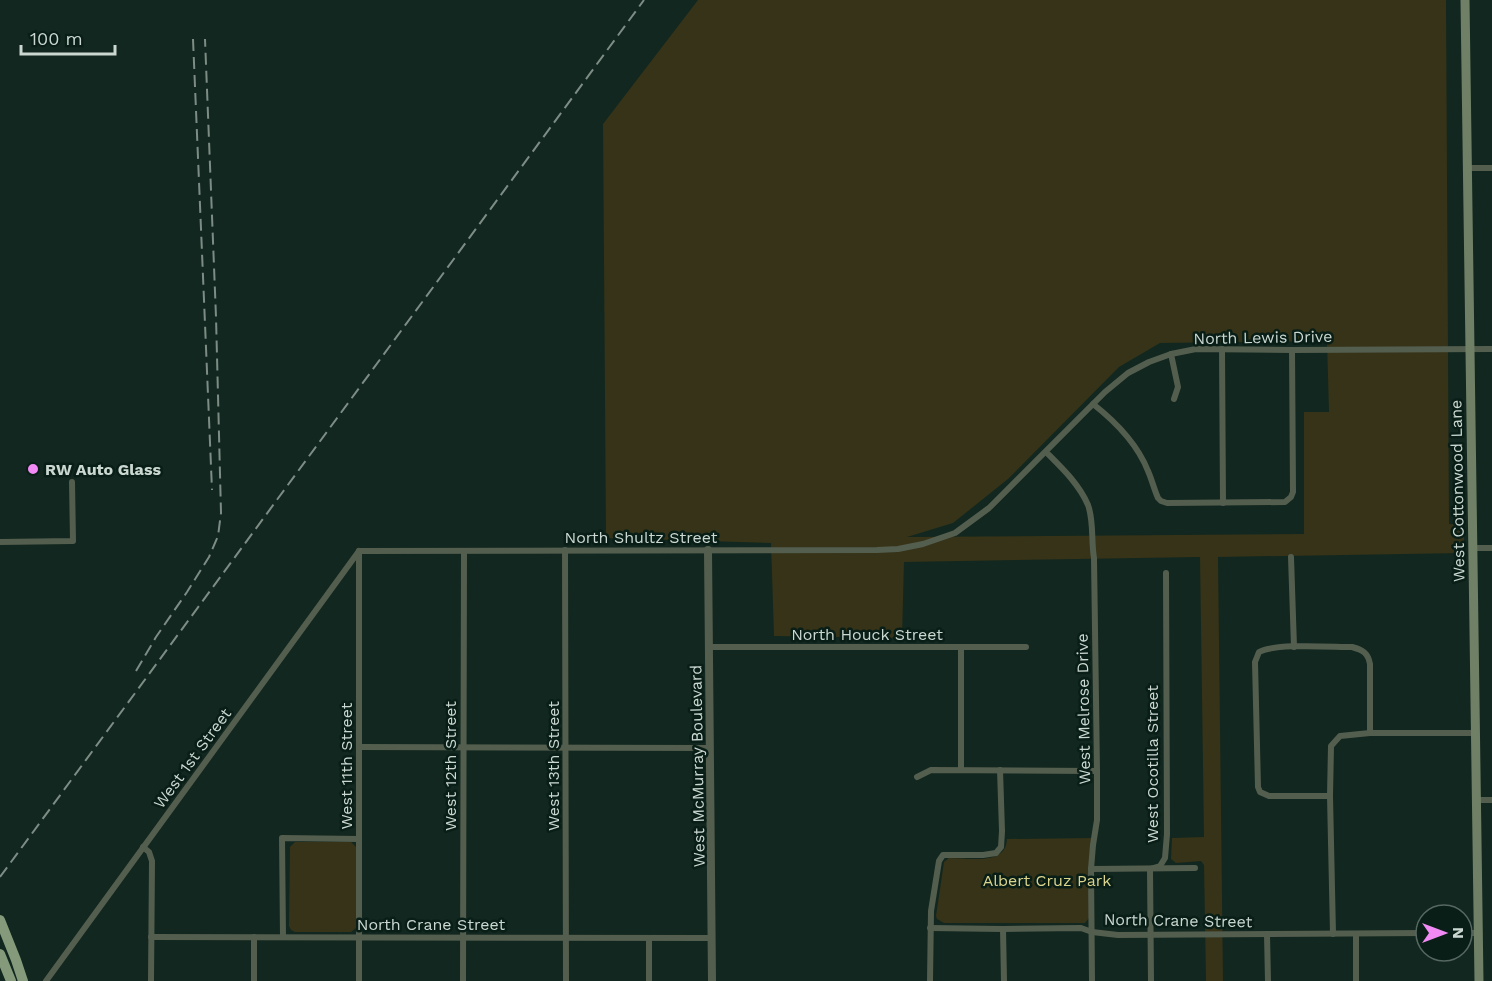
<svg xmlns="http://www.w3.org/2000/svg" width="1492" height="981" viewBox="0 0 1492 981" font-family="'Work Sans',sans-serif">
	<style>
		.green { fill: #363318; fill-rule: evenodd }
		.lines { fill: none; stroke-linecap: round; stroke-linejoin: round }
		.minor { stroke: #545e4f; stroke-width: 6 }
		.tertiary { stroke: #545e4f; stroke-width: 8 }
		.secondary { stroke: #708067; stroke-width: 9 }
		.primary { stroke: #859a7a; stroke-width: 10 }
		.rail { stroke: #7d8d86; stroke-width: 2; stroke-dasharray: 12 6; stroke-linecap: butt }
		.poi-dot { fill: #f18af4; stroke: #081e16; stroke-width: 2 }
		.labels { text-anchor: middle; stroke-width: 5; stroke-linejoin: round; paint-order: stroke }
		.street-label { font-size: 16px; fill: #cbd8d2; stroke: #081e16 }
		.poi-label { font-size: 16px; font-weight: bold; fill: #cbd8d2; stroke: #081e16; text-anchor: start }
		.park-label { font-size: 16px; fill: #dbd48d; stroke: #081e16 }
	</style>
	<rect width="100%" height="100%" fill="#12271f"/>
	<!-- green -->
	<g class="green">
		<path d="M698,0H1446L1449,524L1464,525V553L1218,557L1223,981H1206L1204,865L1201,861L1176,863L1171,859L1172,838L1204,837L1200,557L904,562L902,638L774,636L771,543L606,538L603,124ZM1327,341L1329,412H1304V534L907,537L953,523L1008,479L1119,367L1160,343Z"/>
		<path d="M1093,838L1089,918L1085,923H944L937,919L936,916L944,862L949,858C969,858 1006,866 1007,839Z"/>
		<path d="M295,842H351L356,847V928L351,932H295L291,930L289,926L290,847Z"/>
	</g>
	<g class="lines">
		<!-- minor -->
		<g class="minor">
			<path d="M1467,168H1492"/>
			<path d="M1222,349L1223,503"/>
			<path d="M1171,354L1178,387L1174,399"/>
			<path d="M1093,404C1116,422 1137,443 1148,471C1152,480 1154,489 1158,498L1161,501L1167,503L1285,502L1291,497L1293,492L1292,350"/>
			<path d="M1046,452C1062,468 1079,484 1088,505C1094,521 1091,541 1094,558L1097,771V820L1093,845L1091,869L1092,981"/>
			<path d="M0,542L73,541L72,482"/>
			<path d="M1473,548H1492"/>
			<path d="M565,550L566,981"/>
			<path d="M359,551L877,550L898,549L923,544L955,533L989,508L1105,392L1128,373L1149,362L1171,354L1196,349L1292,350L1492,349"/>
			<path d="M1291,557L1294,647"/>
			<path d="M709,647H1026"/>
			<path d="M961,647V770"/>
			<path d="M360,747L709,748"/>
			<path d="M917,777L931,770L1097,771"/>
			<path d="M1330,796H1269L1260,792L1258,787L1255,662L1259,652C1275,643 1331,647 1352,647C1363,650 1368,653 1370,664V733"/>
			<path d="M1476,800H1492"/>
			<path d="M143,847L149,852L152,861L151,981"/>
			<path d="M1091,869L1195,868"/>
			<path d="M930,928L1003,929L1081,928L1092,932L1118,935L1426,933"/>
			<path d="M1003,929L1004,981"/>
			<path d="M1462,933H1479"/>
			<path d="M1267,934L1268,981"/>
			<path d="M1333,934L1330,796L1331,746L1340,736L1370,733H1475"/>
			<path d="M1356,934V981"/>
			<path d="M151,937L712,938"/>
			<path d="M254,937V981"/>
			<path d="M283,937L282,838L359,839"/>
			<path d="M649,938V981"/>
			<path d="M46,981L359,551"/>
			<path d="M359,981V551"/>
			<path d="M463,981L464,551"/>
			<path d="M930,981L931,911L939,861L943,855H983L996,853L1001,847L1002,831L1000,770"/>
			<path d="M1151,981L1150,869L1160,866L1165,858L1167,834L1166,573"/>
		</g>
		<!-- tertiary -->
		<path class="tertiary" d="M708,550L712,981"/>
		<!-- secondary -->
		<path class="secondary" d="M1465,0L1479,981"/>
		<!-- primary -->
		<g class="primary">
			<path d="M0,920L16,960L23,981"/>
			<path d="M0,954L11,981"/>
		</g>
		<!-- rail -->
		<g class="rail">
			<path d="M193,39L212,490"/>
			<path d="M136,671L156,637L187,592L209,557L218,536L221,513L216,317L205,39"/>
			<path d="M0,877L644,0"/>
		</g>
	</g>
	<!-- markers -->
	<circle class="poi-dot" cx="33" cy="469" r="6"/>
	<g class="labels">
		<!-- street labels -->
		<g class="street-label">
			<text transform="translate(1263 337) rotate(-1)" y="6">North Lewis Drive</text>
			<text transform="translate(1457 491) rotate(-91)" y="6">West Cottonwood Lane</text>
			<text x="641" y="543">North Shultz Street</text>
			<text x="867" y="640">North Houck Street</text>
			<text transform="translate(1083 709) rotate(-91)" y="6">West Melrose Drive</text>
			<text transform="translate(192 758) rotate(-54)" y="6">West 1st Street</text>
			<text transform="translate(1152 764) rotate(-90)" y="6">West Ocotilla Street</text>
			<text transform="translate(346 766) rotate(-90)" y="6">West 11th Street</text>
			<text transform="translate(450 766) rotate(-90)" y="6">West 12th Street</text>
			<text transform="translate(553 766) rotate(-90)" y="6">West 13th Street</text>
			<text transform="translate(697 766) rotate(-91)" y="6">West McMurray Boulevard</text>
			<text transform="translate(1178 920) rotate(1)" y="6">North Crane Street</text>
			<text x="431" y="930">North Crane Street</text>
		</g>
		<!-- poi labels -->
		<g class="poi-label">
			<text x="45" y="475">RW Auto Glass</text>
		</g>
		<!-- park labels -->
		<g class="park-label">
			<text x="1047" y="886">Albert Cruz Park</text>
		</g>
	</g>
	<!-- north arrow -->
	<g transform="translate(1444 933) rotate(90)"><circle r="28" fill="#081e16" stroke="#566861" stroke-width="1.5"/>
	<path d="M0-4.5L10 22L0 15L-10 22Z" fill="#f18af4"/>
	<text y="-9" font-size="16" font-weight="bold" text-anchor="middle" fill="#cbd8d2">N</text>
	</g>
	<!-- scale -->
	<path d="M21 45v9h94v-9" fill="none" stroke="#cbd8d2" stroke-width="3"/>
	<text x="30" y="45" font-size="18" fill="#cbd8d2" stroke="#081e16" stroke-width="4.5" paint-order="stroke">100 m</text>
</svg>
